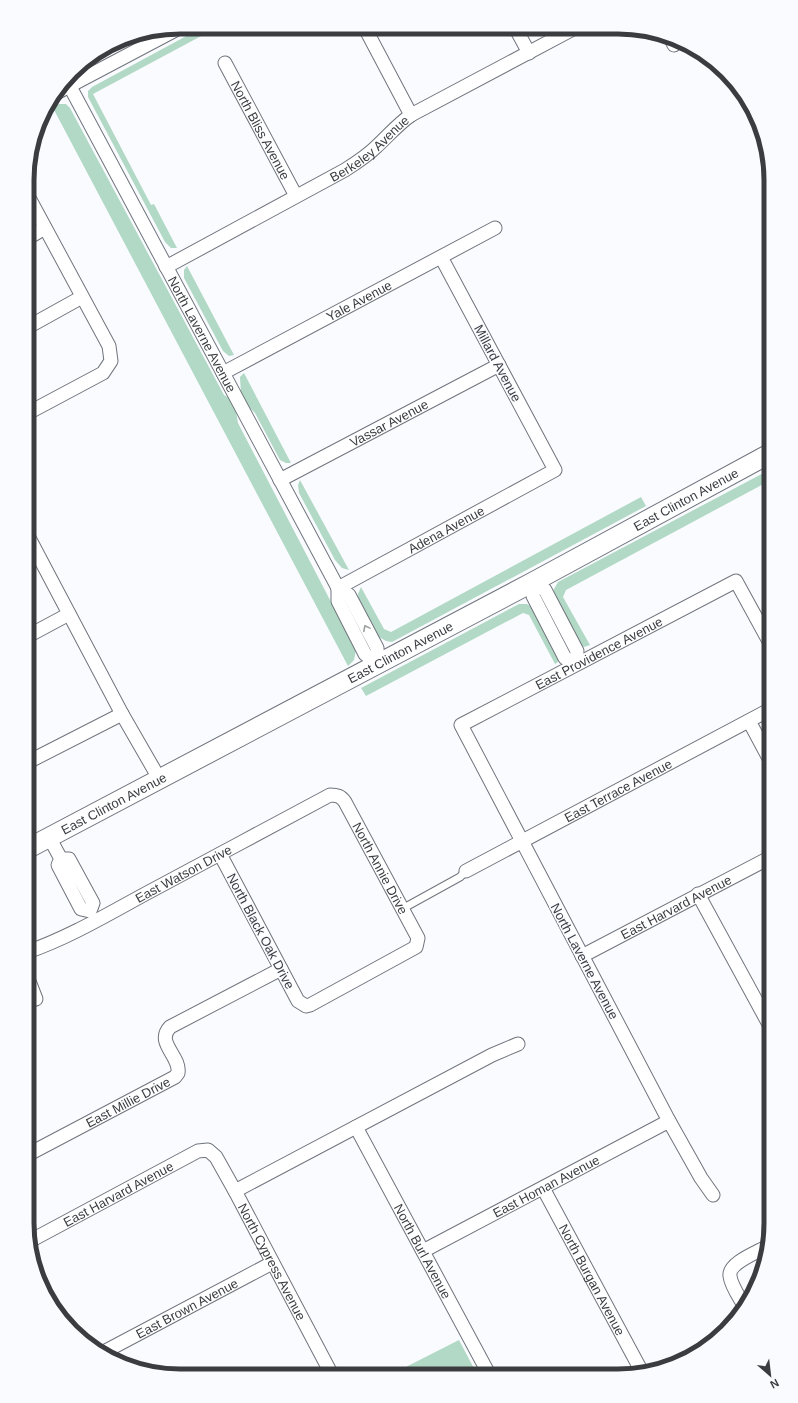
<svg xmlns="http://www.w3.org/2000/svg" width="798" height="1403" viewBox="0 0 798 1403" font-family="Arial,sans-serif">
	<style>
		.green { fill: #b2d9c5 }
		.lines { fill: none; stroke-linecap: round; stroke-linejoin: round }
		.lane-casing { stroke: #70757d; stroke-width: 9 }
		.street-casing { stroke: #70757d; stroke-width: 15 }
		.secondary-casing { stroke: #70757d; stroke-width: 21 }
		.lane { stroke: #fff; stroke-width: 7 }
		.street { stroke: #fff; stroke-width: 13 }
		.secondary { stroke: #fff; stroke-width: 19 }
		.oneway { stroke: #9c9ea0 }
		.labels { text-anchor: middle; stroke-width: 3; stroke-linejoin: round; paint-order: stroke }
		.street-label { font-size: 13px; fill: #3a3c40; stroke: #f9fbff }
		.rim { fill: none; stroke: #3a3c40; stroke-width: 5 }
	</style>
	<rect width="100%" height="100%" fill="#f9fbff"/>
	<!-- green -->
	<g class="green">
		<path d="M203,27H218L93,94L151,205L154,204L177,248H171L165,242L88,97V91L92,87Z"/>
		<path d="M59,104H66L70,108L224,395C236,401 236,411 238,423L356,650L354,660L348,666L53,108Z"/>
		<path d="M187,266L234,355L229,356L223,351L184,278V270Z"/>
		<path d="M244,373L291,463H286L280,460L255,413L248,406L241,394L240,377Z"/>
		<path d="M771,469V480L566,590L563,597L590,645L584,647L580,644L553,595L554,589L558,582Z"/>
		<path d="M300,480L349,570L342,568L335,560L299,493L298,485Z"/>
		<path d="M641,497L646,506L392,642L386,641L379,637L359,601L358,594L361,587L384,629L391,632Z"/>
		<path d="M519,604H527L532,607L558,656V662L555,664L529,615L523,613L366,696L361,688Z"/>
		<path d="M459,1340L478,1376L390,1375Z"/>
	</g>
	<g class="lines">
		<!-- lane casing -->
		<g class="lane-casing">
			<path id="lane" d="M402,909L460,877L466,871"/>
		</g>
		<!-- street casing -->
		<g class="street-casing">
			<g id="street">
				<path d="M365,28L411,115"/>
				<path d="M516,29L529,53"/>
				<path d="M670,37L674,45"/>
				<path id="s1" d="M225,63L296,196"/>
				<path id="s2" d="M67,81L338,588L349,595L377,648L378,664"/>
				<path d="M58,92L181,27"/>
				<path d="M28,238L45,228"/>
				<path id="s3" d="M166,267L345,170C356,163 367,156 376,147C388,136 398,124 411,115L573,29"/>
				<path d="M28,327L82,297"/>
				<path id="s4" d="M223,373L495,228"/>
				<path d="M28,413L103,373L111,361L109,346L28,196"/>
				<path id="s5" d="M280,480L499,365"/>
				<path d="M28,536L122,714L160,780"/>
				<path d="M533,582L545,590L577,651L576,664L565,658L533,596Z"/>
				<path id="s6" d="M338,588L555,470L441,257"/>
				<path d="M338,588V601L365,654L378,664"/>
				<path d="M28,636L69,614"/>
				<path d="M749,721L771,762"/>
				<path d="M28,762L122,714"/>
				<path d="M49,837L61,859"/>
				<path d="M61,859H69L93,903L90,911L81,909L58,865Z"/>
				<path id="s7" d="M466,871L771,709"/>
				<path d="M698,894L771,1028"/>
				<path id="s8" d="M27,952C70,937 108,914 147,893C208,860 269,828 330,795C337,795 341,796 345,802L418,938L416,947L310,1005L306,1006L298,1001L220,854"/>
				<path id="s9" d="M582,956L771,857"/>
				<path d="M27,976L36,999"/>
				<path id="s10" d="M356,1127L490,1376"/>
				<path id="s11" d="M27,1155L175,1077L178,1073C181,1056 155,1043 170,1027L281,969"/>
				<path id="s12" d="M543,1188L642,1372"/>
				<path d="M235,1191L492,1055L518,1044"/>
				<path id="s13" d="M713,1195L701,1178L669,1121L461,725L736,581L771,645"/>
				<path id="s14" d="M30,1241L198,1151L208,1150L216,1157L235,1191L332,1375"/>
				<path id="s15" d="M423,1251L669,1121"/>
				<path d="M745,1307C740,1298 731,1286 730,1276C728,1263 758,1252 768,1246"/>
				<path id="s16" d="M102,1353L272,1263"/>
			</g>
		</g>
		<!-- secondary casing -->
		<g class="secondary-casing">
			<g id="secondary">
				<path id="s17" d="M27,849L533,582L771,453"/>
			</g>
		</g>
		<!-- lane -->
		<use href="#lane" class="lane"/>
		<!-- street -->
		<use href="#street" class="street"/>
		<!-- secondary -->
		<use href="#secondary" class="secondary"/>
	</g>
	<!-- one-way arrows -->
	<defs><path id="oneway-chevron" d="M-2-3.5L2.5 0L-2 3.5" fill="none" stroke-width="1.6" stroke-linecap="round" stroke-linejoin="round"/></defs>
	<use class="oneway" href="#oneway-chevron" transform="translate(366 628) rotate(-118)"/>
	<g class="labels">
		<!-- street labels -->
		<g class="street-label">
			<text dy="5" stroke="none"><textPath href="#s1" startOffset="76">North Bliss Avenue</textPath></text>
			<text dy="5" stroke="none"><textPath href="#s3" startOffset="236">Berkeley Avenue</textPath></text>
			<text dy="5" stroke="none"><textPath href="#s4" startOffset="154">Yale Avenue</textPath></text>
			<text dy="5" stroke="none"><textPath href="#s2" startOffset="287">North Laverne Avenue</textPath></text>
			<text transform="translate(498 363) rotate(62)" y="5">Millard Avenue</text>
			<text dy="5" stroke="none"><textPath href="#s5" startOffset="123">Vassar Avenue</textPath></text>
			<text dy="5" stroke="none"><textPath href="#s17" startOffset="746">East Clinton Avenue</textPath></text>
			<text dy="5" stroke="none"><textPath href="#s6" startOffset="123">Adena Avenue</textPath></text>
			<text dy="5" stroke="none"><textPath href="#s17" startOffset="422">East Clinton Avenue</textPath></text>
			<text dy="5" stroke="none"><textPath href="#s13" startOffset="689">East Providence Avenue</textPath></text>
			<text dy="5" stroke="none"><textPath href="#s7" startOffset="172">East Terrace Avenue</textPath></text>
			<text dy="5" stroke="none"><textPath href="#s17" startOffset="98">East Clinton Avenue</textPath></text>
			<text dy="5" stroke="none"><textPath href="#s8" startOffset="434">North Annie Drive</textPath></text>
			<text dy="5" stroke="none"><textPath href="#s8" startOffset="175">East Watson Drive</textPath></text>
			<text dy="5" stroke="none"><textPath href="#s9" startOffset="106">East Harvard Avenue</textPath></text>
			<text transform="translate(261 931) rotate(62)" y="5">North Black Oak Drive</text>
			<text transform="translate(585 961) rotate(62)" y="5">North Laverne Avenue</text>
			<text dy="5" stroke="none"><textPath href="#s11" startOffset="114">East Millie Drive</textPath></text>
			<text dy="5" stroke="none"><textPath href="#s15" startOffset="139">East Homan Avenue</textPath></text>
			<text dy="5" stroke="none"><textPath href="#s14" startOffset="100">East Harvard Avenue</textPath></text>
			<text dy="5" stroke="none"><textPath href="#s10" startOffset="141">North Burl Avenue</textPath></text>
			<text dy="5" stroke="none"><textPath href="#s14" startOffset="330">North Cypress Avenue</textPath></text>
			<text dy="5" stroke="none"><textPath href="#s12" startOffset="104">North Burgan Avenue</textPath></text>
			<text dy="5" stroke="none"><textPath href="#s16" startOffset="96">East Brown Avenue</textPath></text>
		</g>
	</g>
	<!-- crop -->
	<path d="M0 0H798V1403H0ZM180 34H618A146 146 0 0 1 764 180V1223A146 146 0 0 1 618 1369H180A146 146 0 0 1 34 1223V180A146 146 0 0 1 180 34Z" fill="#f9fbff" fill-rule="evenodd"/>
	<path class="rim" d="M180 34H618A146 146 0 0 1 764 180V1223A146 146 0 0 1 618 1369H180A146 146 0 0 1 34 1223V180A146 146 0 0 1 180 34Z"/>
	<!-- north arrow -->
	<g transform="translate(770 1375) rotate(152)" stroke="#f9fbff" stroke-width="3" paint-order="stroke">
	<path d="M0-3L7 15L0 10L-7 15Z" fill="#3a3c40"/>
	<text y="-6" font-size="11" font-weight="bold" text-anchor="middle" fill="#3a3c40">N</text>
	</g>
</svg>
